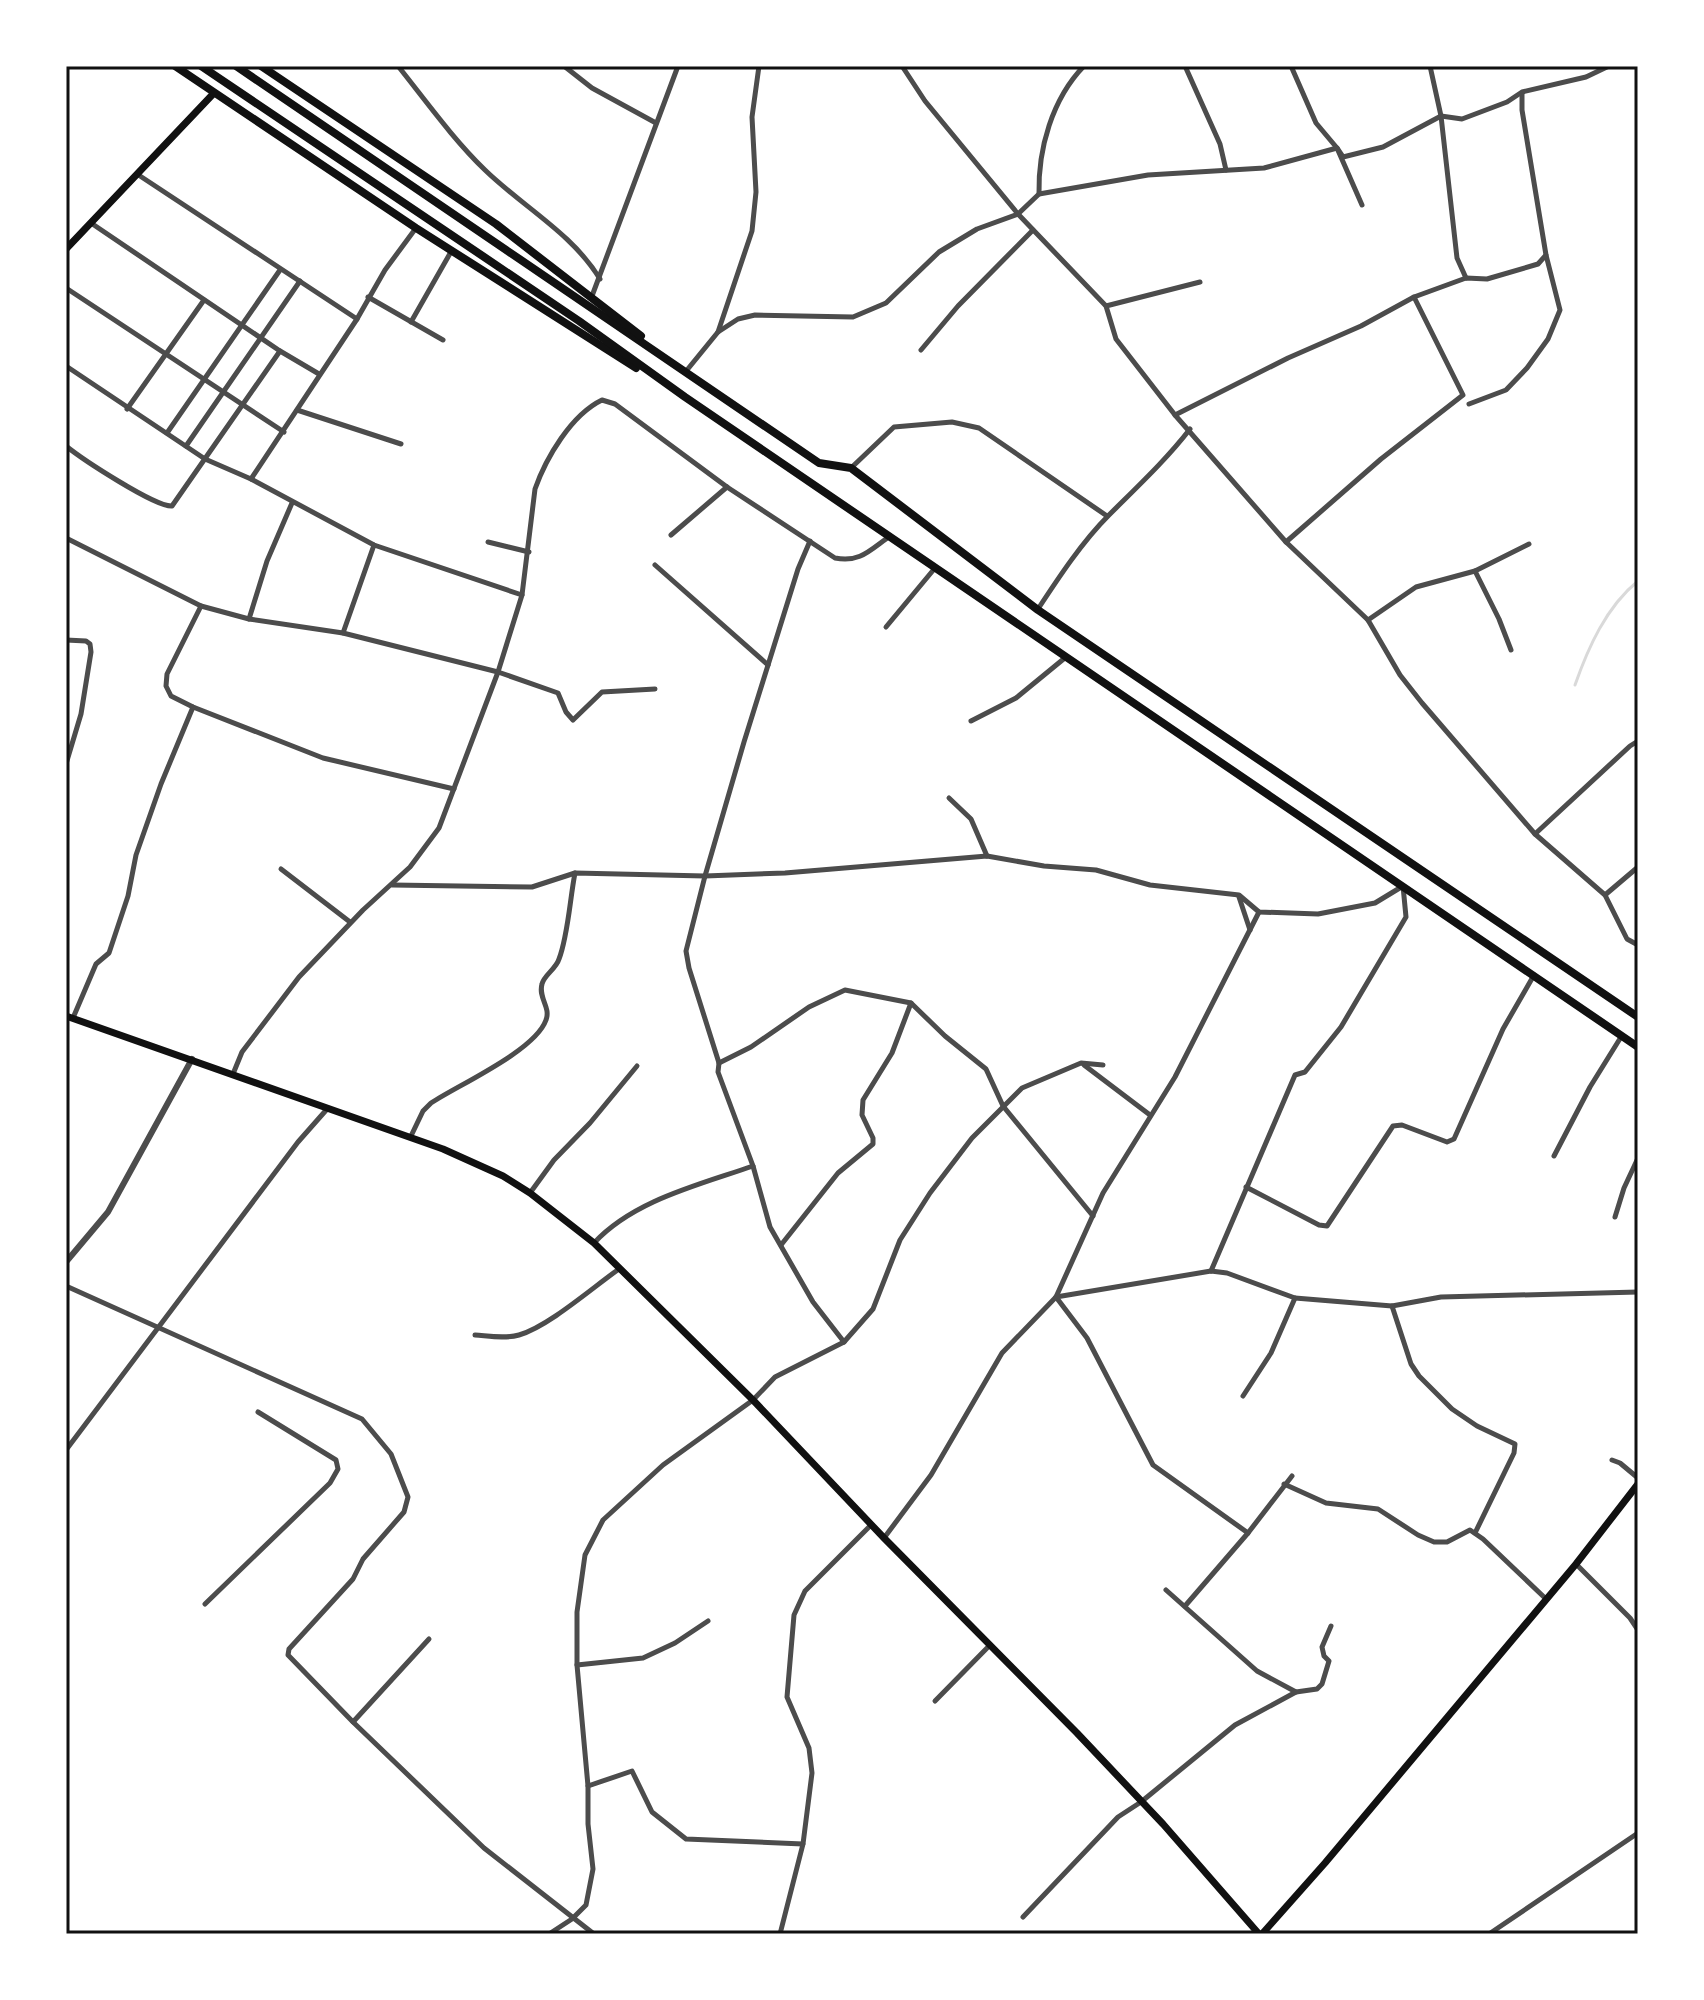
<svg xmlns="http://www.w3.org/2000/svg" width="1704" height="2000" viewBox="0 0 1704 2000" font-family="Signika,sans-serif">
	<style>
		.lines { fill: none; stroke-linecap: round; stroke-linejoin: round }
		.stream { stroke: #d9d9d9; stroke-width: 3 }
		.minor { stroke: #4c4c4c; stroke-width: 5 }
		.tertiary { stroke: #4c4c4c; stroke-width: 6 }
		.secondary { stroke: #111; stroke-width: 7 }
		.primary { stroke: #111; stroke-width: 7 }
		.trunk { stroke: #111; stroke-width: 8 }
		.neatline { fill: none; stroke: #111; stroke-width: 3 }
	</style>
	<rect width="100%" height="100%" fill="#fff"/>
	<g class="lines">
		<!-- stream -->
		<path class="stream" d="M1575,685C1588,648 1606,607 1638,581"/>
		<!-- minor -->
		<g class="minor">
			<path d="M398,66C426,101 453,139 485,170C523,207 572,233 600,279"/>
			<path d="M564,66L592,88L656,123"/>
			<path d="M902,66L925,101L1018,214L1106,306L1116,339L1175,415L1286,542L1368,620L1400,675L1422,703L1535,834L1605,895L1627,939L1638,945"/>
			<path d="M1185,66L1220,144L1226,170"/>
			<path d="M1291,66L1316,123L1337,148L1362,205"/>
			<path d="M1430,66L1441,116L1457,258L1466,278"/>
			<path d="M137,174L357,319"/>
			<path d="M1039,194C1038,149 1052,99 1084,66"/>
			<path d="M91,223L280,351L319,374"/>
			<path d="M66,288L284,432"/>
			<path d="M592,296L678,66"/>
			<path d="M368,297L443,340"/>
			<path d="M1106,306L1200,282"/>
			<path d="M411,322L452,250"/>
			<path d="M718,332L738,319L755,315L853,317L886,303L939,252L977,229L1018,214L1039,194L1148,175L1264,168L1337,148L1343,157L1383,147L1441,116L1462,119L1507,102L1522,92L1586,77L1609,66"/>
			<path d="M921,350L958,306L1033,230"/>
			<path d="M66,366L205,459L251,479L374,545L522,595"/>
			<path d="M687,370L718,332L752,231L756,192L752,117L759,66"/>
			<path d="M1469,404L1506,390L1527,368L1548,339L1560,310L1546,255"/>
			<path d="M127,409L204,300"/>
			<path d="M297,410L401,444"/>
			<path d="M1175,415L1288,358L1361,326L1414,297L1466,278L1487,279L1538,264L1546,255L1522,110V93"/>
			<path d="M167,433L280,270"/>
			<path d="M66,446C82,459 155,507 172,506L280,351"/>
			<path d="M186,446L300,281"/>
			<path d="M851,468L894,427L952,422L979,428L1107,516"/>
			<path d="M251,479L357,319L385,270L416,228"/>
			<path d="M671,535L727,487"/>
			<path d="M66,538L201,606L249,619L343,633L498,672L558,693L566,712L573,720L602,692L655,689"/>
			<path d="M810,541L798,569L744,742L705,876L686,951L689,968L719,1063L718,1072L753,1166L770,1227L813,1302L844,1342"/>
			<path d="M488,542L529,552"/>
			<path d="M1286,542L1381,459L1463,395L1414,297"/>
			<path d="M655,565L768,665"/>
			<path d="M1475,571L1499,619L1511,650"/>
			<path d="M201,606L167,674L166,686L171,696L193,707L323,758L454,789"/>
			<path d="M1038,609C1059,577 1082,542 1109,515C1137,487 1166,460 1190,429"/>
			<path d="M249,619L267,561L292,503"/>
			<path d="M1368,620L1416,587L1475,571L1529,544"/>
			<path d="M886,627L935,568"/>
			<path d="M343,633L374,545"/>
			<path d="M66,640L86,641L90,644L91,652L81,714L66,764"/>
			<path d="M971,721L1016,698L1066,657"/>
			<path d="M949,798L971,819L987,856"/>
			<path d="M1535,834L1630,746L1638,741"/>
			<path d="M281,869L350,922"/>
			<path d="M392,885L532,887L575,873L705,876L785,873L987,856L1044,866L1096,870L1150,885L1239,895L1259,912L1318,914L1375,903L1403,886L1406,917L1341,1027L1305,1072L1295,1075L1211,1271"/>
			<path d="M1605,895L1638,867"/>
			<path d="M1239,897L1250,930"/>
			<path d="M73,1018L96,964L109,953L128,896L136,855L161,784L193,707"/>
			<path d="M719,1063L751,1047L809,1007L845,990L911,1003L945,1036L986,1069L1003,1106L1093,1216"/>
			<path d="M1084,1065L1150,1115"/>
			<path d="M233,1074L242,1052L299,977L363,910L410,867L439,828L498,672L522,595L535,489C546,458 571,415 602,400L615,404L727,487L835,558C860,563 870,550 890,536"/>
			<path d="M411,1136L423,1111L431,1103C458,1085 535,1051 546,1020C551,1007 538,998 542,984C544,975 556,969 559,959C568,936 570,898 575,873"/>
			<path d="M1554,1156L1590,1087L1621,1037"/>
			<path d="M1246,1187L1319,1225L1327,1226L1393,1126L1402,1125L1447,1142L1454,1139L1503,1029L1534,975"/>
			<path d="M530,1193L554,1160L590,1123L637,1066"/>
			<path d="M1615,1217L1624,1188L1638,1158"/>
			<path d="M594,1243C634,1200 699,1185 753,1166"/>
			<path d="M781,1245L838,1173L873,1144V1138L862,1115L863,1100L892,1053L911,1003"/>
			<path d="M66,1286L362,1419L391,1454L408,1497L404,1512L363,1559L353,1579L289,1649L288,1655L353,1722L484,1848L594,1934"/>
			<path d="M1056,1297L1211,1271L1227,1273L1295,1298L1392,1306L1441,1297L1638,1292"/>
			<path d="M1056,1297L1087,1338L1153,1465L1248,1533"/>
			<path d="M1392,1306L1411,1364L1419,1376L1452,1409L1477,1426L1515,1444L1514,1453L1475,1533"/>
			<path d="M475,1335C489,1336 505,1339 519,1335C549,1326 592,1288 619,1269"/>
			<path d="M1243,1396L1271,1353L1295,1298"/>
			<path d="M66,1450L298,1142L328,1108"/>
			<path d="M1612,1460L1620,1463L1638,1478"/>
			<path d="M1284,1484L1326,1503L1378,1509L1418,1535L1434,1542H1447L1470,1530L1483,1539L1545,1598"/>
			<path d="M884,1538L931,1475L1002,1353L1056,1297L1103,1193L1175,1077L1259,912"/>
			<path d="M1576,1564L1630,1618L1638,1630"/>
			<path d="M1166,1590L1257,1671L1296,1692"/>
			<path d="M205,1604L330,1483L338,1469L336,1460L258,1412"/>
			<path d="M1185,1606L1248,1533L1292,1476"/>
			<path d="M577,1665L643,1658L675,1643L708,1621"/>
			<path d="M935,1701L990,1645"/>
			<path d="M353,1722L429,1639"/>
			<path d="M588,1786L632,1771L652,1812L686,1839L803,1844"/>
			<path d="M1023,1917L1118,1817L1141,1802L1235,1725L1296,1692L1317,1689L1322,1684L1329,1661L1324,1656L1322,1647L1331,1626"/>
			<path d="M549,1934L572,1919L586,1905L593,1869L588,1824V1786L577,1665V1612L585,1555L603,1520L663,1465L753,1400L775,1377L844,1342L873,1309L900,1240L930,1193L972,1138L1022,1088L1081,1063L1103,1065"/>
			<path d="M780,1934L803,1844L812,1773L809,1748L787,1697L794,1615L805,1591L871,1525"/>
			<path d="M1489,1934L1638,1833"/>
		</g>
		<!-- tertiary -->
		<path class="tertiary" d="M66,1262L108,1212L192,1059"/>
		<!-- secondary -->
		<g class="secondary">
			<path d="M66,249L214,93"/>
			<path d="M1262,1934L1325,1863L1576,1564L1638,1484"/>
		</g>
		<!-- primary -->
		<path class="primary" d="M66,1016L443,1149L503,1176L530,1193L594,1243L753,1400L884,1538L1077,1733L1163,1824L1259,1934"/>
		<!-- trunk -->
		<g class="trunk">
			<path d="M175,66L416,228L636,368"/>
			<path d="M201,66L579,321L685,397L1638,1047"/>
			<path d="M236,66L819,463L851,468L1038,610L1638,1017"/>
			<path d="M261,66L496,224L641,336"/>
		</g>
	</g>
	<!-- border -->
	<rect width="1704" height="2000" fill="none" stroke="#ffffff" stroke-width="136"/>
	<rect x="68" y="68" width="1568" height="1864" class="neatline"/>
</svg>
